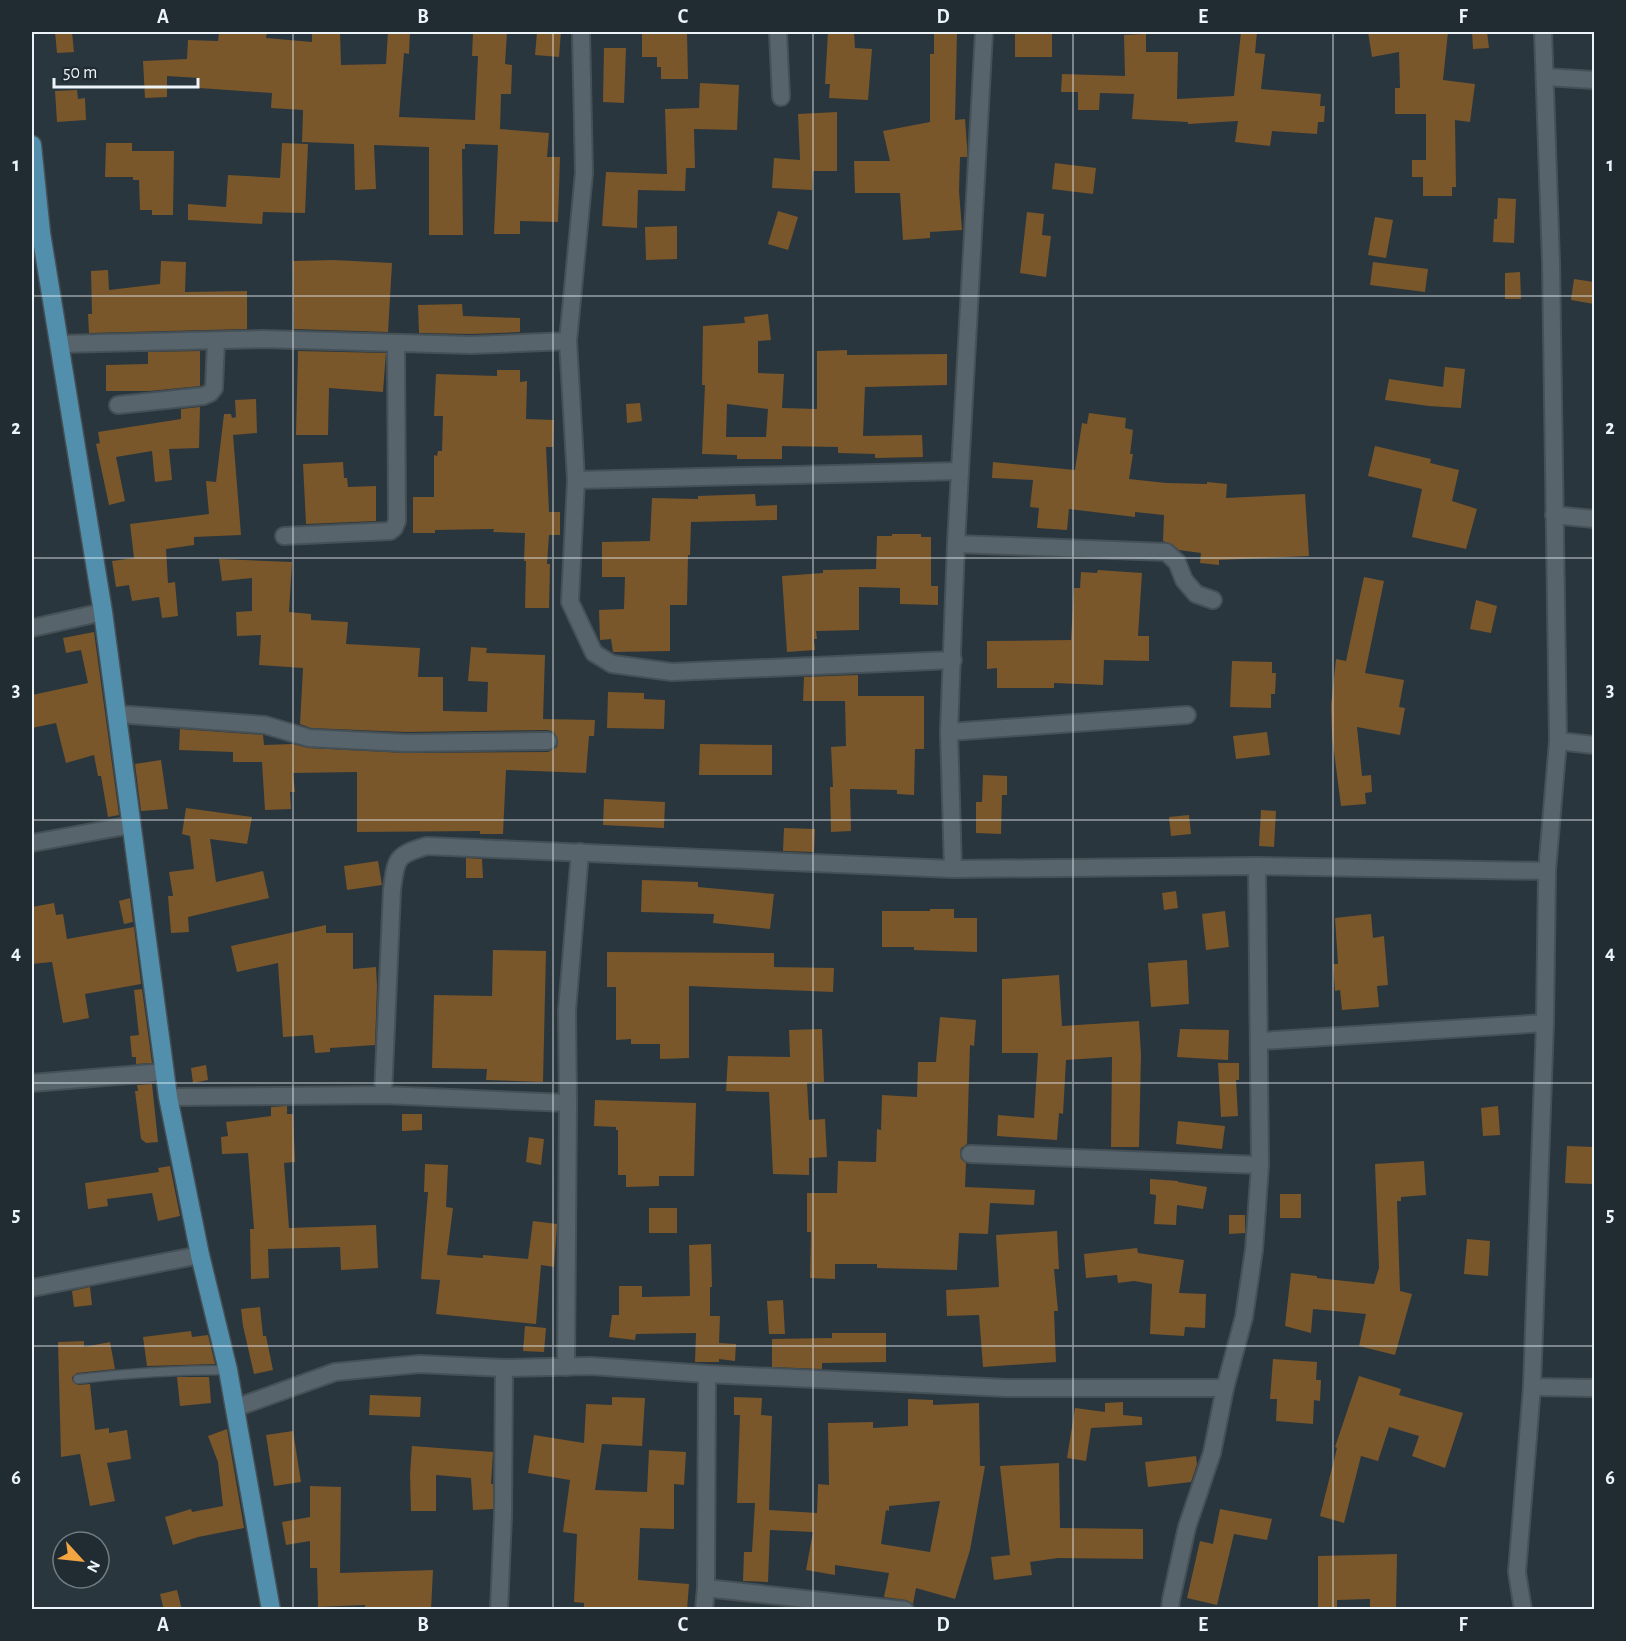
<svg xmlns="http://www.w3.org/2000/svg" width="1626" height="1641" viewBox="0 0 1626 1641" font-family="'Alegreya Sans',sans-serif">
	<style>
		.building { fill: #7a562b; fill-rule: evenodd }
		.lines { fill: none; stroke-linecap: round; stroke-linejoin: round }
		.service-casing { stroke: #465157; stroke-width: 11 }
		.minor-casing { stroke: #465157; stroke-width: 20 }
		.primary-casing { stroke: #465157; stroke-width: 21 }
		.service { stroke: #57646c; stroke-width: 8 }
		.minor { stroke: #57646c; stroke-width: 16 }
		.primary { stroke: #528fad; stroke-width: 18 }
		.grid { fill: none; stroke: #edf4f9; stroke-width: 1.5; stroke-opacity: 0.55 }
		.neatline { fill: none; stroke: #edf4f9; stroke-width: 2 }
		.grid-label { font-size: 20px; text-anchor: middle; font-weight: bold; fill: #edf4f9 }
	</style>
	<rect width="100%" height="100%" fill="#29363d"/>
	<!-- building -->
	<g class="building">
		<path d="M55,32H72L74,52L57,53Z"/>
		<path d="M219,32H267L266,38L312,42V32H340L341,65L386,64L388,32H410L409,54L404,53L399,117L475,120L478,56H472L473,32H507L505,64L512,65L511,94H501L500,129L549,133L547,157H560L558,222L520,221V234H494L498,145L465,144V149H462L463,235H429V147L374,145L376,189L355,190L354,144L302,142L303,110L271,108L272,93L199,88V78L167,76V97L145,98L143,61L187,59L188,40L218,41Z"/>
		<path d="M537,32H561L559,57L535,55Z"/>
		<path d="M642,32H687L688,79H661V67H657V57H642Z"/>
		<path d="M828,32H854L855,48L872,49L868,100L829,98L830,84H825Z"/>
		<path d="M934,32H957L955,120L965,119L967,146V157H960L959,191L962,230L930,232V238L903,240L900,193H855L854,161H890L883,131L930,122V54H934Z"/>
		<rect x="1015" y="32" width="37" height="25"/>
		<path d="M1241,32H1257L1255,53L1265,54L1261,89L1321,94L1320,106H1325L1324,122H1318L1317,134L1272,131L1270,146L1235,142L1238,121L1188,124V122L1132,119L1134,94L1100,93L1099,110H1078V92H1061L1062,74L1125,76L1124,35L1146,34V52H1178L1177,99L1234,96Z"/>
		<path d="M1368,32H1448L1443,80L1475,84L1470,122L1455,120L1456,187H1452V196H1423V177H1412V160H1426V114H1395V88H1400L1399,52L1372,57Z"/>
		<path d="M1472,32H1487L1489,48L1473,49Z"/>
		<path d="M604,48H626L624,103L603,102Z"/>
		<path d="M700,83L739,85L737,130L694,129L695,168H686L685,191L638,190L637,228L602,226L606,172L667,174L665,109L699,108Z"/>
		<path d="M77,90L78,99L85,98L86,120L57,122L55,91Z"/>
		<path d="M837,112V171H813L812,190L772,188L774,158L800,160L798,114Z"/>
		<path d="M106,143H132V151H174L173,215H152V210H140L139,180H133V177H105Z"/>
		<path d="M282,143L308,144L305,213L263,212L262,224L188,220V204L226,207L228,175L280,178Z"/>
		<path d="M1055,163L1096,168L1093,194L1052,189Z"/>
		<path d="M1498,198L1516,199L1514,243L1493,242L1494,219H1497Z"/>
		<path d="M778,211L798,217L788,250L768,244Z"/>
		<path d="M1027,212L1044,214L1042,235L1051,236L1046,277L1020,273Z"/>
		<path d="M1375,217L1393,220L1386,258L1368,255Z"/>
		<path d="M677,226V259L646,260L645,227Z"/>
		<path d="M334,260L392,263L388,332L294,329L293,261Z"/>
		<path d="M161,261L186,262L185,292L247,291V329L89,333L88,314H92L91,271L108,270L109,290L160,284Z"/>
		<path d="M1373,262L1428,269L1425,292L1370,285Z"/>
		<path d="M1520,272L1521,299H1505V273Z"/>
		<path d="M1574,279L1594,282V304L1571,300Z"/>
		<path d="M462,304L463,316L520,318V332L471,334L419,333L418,305Z"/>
		<path d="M768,314L771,340L758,341V373L784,374L782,408L817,409V351L847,350V355L947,354V385L865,387L863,436L922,435L923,457L875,458V454L838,453V447L782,446V459H737V455L702,454L705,385H702L703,326L745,323L744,317ZM727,404L768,409L766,437H726Z"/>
		<path d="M200,351V386L149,391H106V365L148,364V352Z"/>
		<path d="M298,351L386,353L383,392L329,388L328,435H296Z"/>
		<path d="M1445,367L1465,369L1461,408L1429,406L1385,400L1389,379L1443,387Z"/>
		<path d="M497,370H520V382L527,381L526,419L554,420L553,447H546L549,512H560V535H549L547,564H550L549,608H525L526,561H524L525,533L493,532L494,529L435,530V533H413V497H434V455L437,456L438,451H442L443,416H434L436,374L497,376Z"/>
		<path d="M256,399L257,433L233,435L241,535L194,537V545L166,549L168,583L175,582L178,616L162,618L159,597L132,601L129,585L116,587L112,561L134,558L130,524L209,514L206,481L216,482L224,414H231L232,418L236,417L235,400Z"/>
		<path d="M640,403L642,421L627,423L626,404Z"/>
		<path d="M200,407L199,448L169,449L172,480L155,482L152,451L116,457L125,501L109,505L96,444L100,443L98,432L181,419V409Z"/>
		<path d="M1089,413L1126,418L1125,428L1133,430L1130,454H1133L1129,479L1166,483L1207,484V482L1227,484L1226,498L1305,494L1309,556L1219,560V565L1200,563L1201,553L1179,550L1172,544L1163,541L1164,515L1135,512V517L1069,509L1067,530L1037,528L1039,508L1030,507L1033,480L992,478L993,462L1075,470L1082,423L1087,424Z"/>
		<path d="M1375,446L1431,459L1430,463L1459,470L1452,501L1477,509L1466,549L1412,537L1422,489L1368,476Z"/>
		<path d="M343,462L344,478H347L348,487L376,486V521L306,524L303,464Z"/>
		<path d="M755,494L756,506L777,505V520L691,522L690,555H688L687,605H670V651L613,652L611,639L600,640L599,610L624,609L625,577H602V542L650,541L652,498L698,499V496Z"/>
		<path d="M892,534H921V537H931V586H938V605L900,604V588L859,587V630L816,631L817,639H814L815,650L787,652L782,576L823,573V570L876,569L877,536H892Z"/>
		<path d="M219,559L292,562L289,612L311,614V620L348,622L346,644L420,648L418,677H443V711L487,712L488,682L468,681L471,647L487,648L486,653L545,655L543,719L595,720L594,736H589L586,773L506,770L503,834H480V831L357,832V772L293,773L295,792H290L291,809L265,810L262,762H233V752L179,750L180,729L263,735L264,745L293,744L308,748L406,753L548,752L557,747L558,740L554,732L548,730L406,732L311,728L300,724L303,668L259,665L261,635L237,636L236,612L252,611V578L222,581Z"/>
		<path d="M1098,570L1142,573L1138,636H1149V661L1104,660L1103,685L1054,683V688H997V668L987,669V641L1071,640L1074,588H1080L1081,572L1097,573Z"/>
		<path d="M1364,577L1384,581L1365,673L1404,680L1399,707L1405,708L1400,735L1357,727L1362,776L1371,775L1372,792L1365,793L1366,804L1341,806L1332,736L1331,706L1336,659L1346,661Z"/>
		<path d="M1476,600L1497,606L1491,633L1470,629Z"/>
		<path d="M94,632L119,815L108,817L101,776H98L94,755L66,763L56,723L32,728V695L88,683L81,650L66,653L63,638Z"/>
		<path d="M1232,661L1272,662V673H1276L1275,694H1271V708L1230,707Z"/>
		<path d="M858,675V696H924V749H915L914,795L897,794V790L850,789L851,831L831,832L830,787H833L831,747L846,746L845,701H803L804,677Z"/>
		<path d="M608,692L644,693V699L665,700L664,729L607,728Z"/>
		<path d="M1267,732L1270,755L1236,759L1233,736Z"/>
		<path d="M700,744L772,745V775H699Z"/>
		<path d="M161,760L168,809L141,811L135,764Z"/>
		<path d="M983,775L1007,776V795H1002L1001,834L976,833V802H982Z"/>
		<path d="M604,799L665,802L664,828L603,825Z"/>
		<path d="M186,808L252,817L247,844L210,839L216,882L263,871L269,898L188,917L189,932L171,933L168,896H173L169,872L194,869L190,836L182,834Z"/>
		<path d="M1261,810L1276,811L1274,847L1259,846Z"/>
		<path d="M1189,815L1191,834L1171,836L1169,817Z"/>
		<path d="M784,828L815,829L814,852L783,851Z"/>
		<path d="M466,858L482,859L483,878H466Z"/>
		<path d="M378,861L382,885L347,890L344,866Z"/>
		<path d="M642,880L698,882V887L774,894L770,929L713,923L714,914L641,912Z"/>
		<path d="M1176,891L1178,908L1164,910L1162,893Z"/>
		<path d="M130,898L133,922L124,924L119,901Z"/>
		<path d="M54,903L56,915L63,914L67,939L134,927L141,984L85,994L89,1018L63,1023L52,962L32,964V907Z"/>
		<path d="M930,909H954V918H977V952L914,950V947H882V911H930Z"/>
		<path d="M1225,911L1229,947L1206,950L1202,914Z"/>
		<path d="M1371,914L1373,938L1384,936L1388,985L1377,986L1379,1007L1342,1010L1340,990L1335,991L1333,964H1338L1335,918Z"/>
		<path d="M326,925V933H353V969L376,967L377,986L375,1045L330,1048V1052L315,1053L313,1035L283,1037L278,963L237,972L231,946Z"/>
		<path d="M493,950L546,951L543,1082L486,1080L487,1069L432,1068L434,995L492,996Z"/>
		<path d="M607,952L774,953V967L834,968L833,992L689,986V1058L660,1059V1044H631V1039L616,1040V987H607Z"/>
		<path d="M1187,960L1189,1004L1151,1007L1148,963Z"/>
		<path d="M1059,975L1062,1026L1139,1021L1141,1055L1139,1147H1111L1112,1057L1066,1060L1063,1114L1059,1113L1057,1140L997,1136L998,1115L1034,1118L1038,1053H1002V979Z"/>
		<path d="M142,989L152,1063L136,1064V1057H132L130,1036L139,1035L134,990Z"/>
		<path d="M940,1017L976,1020L974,1046L970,1045L967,1144L961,1148L960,1153L961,1159L966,1163L965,1187L1035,1190L1034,1205L990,1203L988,1234L959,1233L957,1270L877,1268V1264H835V1279L810,1278L811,1232H807V1193H837L838,1161L876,1162L877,1129L881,1130L882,1095L917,1097L918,1062H936Z"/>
		<path d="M822,1029L824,1082L807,1083L809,1120L825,1119L827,1157L809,1158V1175L773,1174L769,1092L726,1091L728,1056L790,1057L789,1030Z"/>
		<path d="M1180,1029L1229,1030L1228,1060L1177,1057Z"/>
		<path d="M1218,1063H1239V1080H1236L1238,1116L1221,1117Z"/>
		<path d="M206,1065L208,1080L193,1083L191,1068Z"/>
		<path d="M152,1084L158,1142L146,1143L141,1139L135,1091H138L137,1085Z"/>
		<path d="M595,1100L696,1103L694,1176H659V1186L626,1187V1175H618V1130H616V1127L594,1126Z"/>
		<path d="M287,1106V1114H293L295,1162L284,1163L289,1228L376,1225L378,1268L341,1270L340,1247L268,1249L269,1278L251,1279L250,1229H254L248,1153L222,1154L221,1137L228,1136L226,1122L271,1116V1107Z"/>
		<path d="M1498,1106L1500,1135L1483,1136L1481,1108Z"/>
		<path d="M402,1114H422V1130L402,1131Z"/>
		<path d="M1178,1121L1225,1126L1222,1149L1176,1144Z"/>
		<path d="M529,1137L544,1139L541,1165L526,1162Z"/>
		<path d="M1567,1146L1594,1147V1184L1565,1183Z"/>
		<path d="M1424,1161L1426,1195L1401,1197V1201H1397L1400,1291L1412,1294L1395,1355L1359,1346L1366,1314L1313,1309L1311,1333L1285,1326L1291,1273L1317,1276V1278L1374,1284L1379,1268L1375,1164Z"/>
		<path d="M425,1164L448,1165L446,1207L453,1208L447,1255L483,1258V1255L528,1259L533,1221L557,1224L554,1267L541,1265L536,1324L436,1314L440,1280L421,1279L428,1192H424Z"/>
		<path d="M170,1166L180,1216L158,1221L152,1193L107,1199L108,1206L88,1209L85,1183L159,1172L158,1168Z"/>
		<path d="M1150,1179L1178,1181V1182L1207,1187L1203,1209L1177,1205L1176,1225L1154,1224L1156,1195L1150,1194Z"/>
		<rect x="1280" y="1194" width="21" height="24"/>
		<rect x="649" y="1208" width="28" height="25"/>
		<path d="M1229,1215H1245V1233L1229,1234Z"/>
		<path d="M1057,1231L1059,1269H1054L1058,1311H1054L1056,1362L983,1367L979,1315L947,1316L946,1290L999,1287L996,1235Z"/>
		<path d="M1467,1239L1490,1241L1488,1276L1464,1274Z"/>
		<path d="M711,1244L712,1287H710V1316H720L719,1343L736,1344L735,1361L719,1359V1362H695L696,1333L636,1334L635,1340L609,1337L612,1315H619V1286H642V1297L690,1296L689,1245Z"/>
		<path d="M1137,1248L1138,1253L1184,1260L1179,1293L1206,1294L1205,1328L1185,1327L1184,1336L1150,1334L1152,1284L1134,1281L1118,1283L1117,1275L1086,1278L1084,1254Z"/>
		<path d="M90,1287L92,1305L74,1307L72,1291Z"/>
		<path d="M783,1300L785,1334H769L767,1301Z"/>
		<path d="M260,1307L263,1336H266L273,1370L254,1374L243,1326L241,1309Z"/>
		<path d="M525,1326L546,1328L544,1352L523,1351Z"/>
		<path d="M191,1331L192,1337L208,1335L215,1364L147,1366L143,1337Z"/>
		<path d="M832,1333H886V1362L822,1363V1369L772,1367V1339L832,1338Z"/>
		<path d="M84,1341V1347L110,1342L115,1369L77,1373L72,1377L73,1382L78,1385L90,1384L95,1430L109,1428V1433L127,1430L131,1459L107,1463L115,1501L90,1506L80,1454L61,1457L58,1342Z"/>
		<path d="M1273,1359L1317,1362L1316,1380H1321L1320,1401L1314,1400L1313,1424L1276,1421L1277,1399H1270Z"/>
		<path d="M1359,1376L1401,1389L1399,1395L1463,1413L1445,1468L1412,1456L1419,1436L1389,1427L1378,1461L1361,1456L1344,1523L1320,1516L1337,1448L1335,1447Z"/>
		<path d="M177,1377H209L211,1403L180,1406Z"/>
		<path d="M370,1395L421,1397L420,1417L369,1415Z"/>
		<path d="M612,1397L645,1398L642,1446L602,1444L595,1490L647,1492L649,1450L686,1452L684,1485L674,1484V1529L640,1528L638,1580L689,1584L687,1610H584V1603L574,1602L577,1534L563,1532L570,1480L528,1473L534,1435L584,1443L586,1404L612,1405Z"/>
		<path d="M734,1397L762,1398L761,1415L772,1416L769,1510L817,1513L818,1484L829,1485L828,1423L873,1422V1428L908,1426V1399L933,1400V1405L979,1403L980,1466H985L970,1550L955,1599L916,1588L913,1604L906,1600L884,1597L889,1573L835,1565V1575L806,1570L813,1532L770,1530L768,1582L743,1581L744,1552H752L755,1503H737L740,1415H734ZM940,1501L930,1552L881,1544L886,1510L889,1511V1506Z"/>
		<path d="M1123,1402V1415L1142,1417V1425L1091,1428L1086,1461L1067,1458L1075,1408L1105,1412V1403Z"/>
		<path d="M227,1429L244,1528L198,1537L173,1545L165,1517L191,1509L192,1512L223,1506L218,1462L208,1436Z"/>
		<path d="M293,1431L301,1482L274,1486L266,1435Z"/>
		<path d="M412,1446L493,1452L491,1484H493V1509L473,1510L471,1478L436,1475V1511H411L410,1474Z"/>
		<path d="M1196,1456L1197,1464L1191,1482L1148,1487L1145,1462Z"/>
		<path d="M1059,1463L1060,1528L1143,1529V1559L1058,1558L1030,1562L1032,1575L994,1580L991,1557L1010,1555L1000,1466Z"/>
		<path d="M310,1486L341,1487L340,1573L433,1570L431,1610H365V1605L318,1607L317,1568H310V1541L286,1545L282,1522L310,1517Z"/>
		<path d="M1220,1509L1272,1519L1267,1540L1234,1534L1217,1605L1187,1598L1200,1541L1213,1544Z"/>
		<path d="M1397,1554L1396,1607H1370V1599L1337,1600V1610H1318V1556Z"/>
		<path d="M177,1590L182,1610H164L160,1594Z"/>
	</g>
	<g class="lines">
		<!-- service casing -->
		<g class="service-casing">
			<path id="service" d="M78,1379C128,1373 177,1370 228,1370"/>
		</g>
		<!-- minor casing -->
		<g class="minor-casing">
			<g id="minor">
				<path d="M581,32L584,173L568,341L576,480L570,602L594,653L612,664L672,672L953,660"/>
				<path d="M778,32L781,97"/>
				<path d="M1545,77L1594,80"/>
				<path d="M59,344L263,339L471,345L568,341"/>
				<path d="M118,405L203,396L210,393L214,388L216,341"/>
				<path d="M576,480L960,471"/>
				<path d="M1554,515L1594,519"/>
				<path d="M284,536L390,531L394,528L397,521L396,344"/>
				<path d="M956,544L1166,552L1177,562L1184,580L1196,594L1213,600"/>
				<path d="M32,628L103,612"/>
				<path d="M116,714L265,725L309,738L406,743L548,741"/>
				<path d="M949,732L1187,715"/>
				<path d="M1558,741L1594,745"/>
				<path d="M32,843L131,825"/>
				<path d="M953,869L949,732L956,544L984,32"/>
				<path d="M1260,1041L1545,1023"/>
				<path d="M32,1083L165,1072"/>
				<path d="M383,1095L392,890C396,859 395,855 427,846L953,869L1257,866L1547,871"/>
				<path d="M168,1097L383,1095L568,1103"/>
				<path d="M970,1154L1260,1165"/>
				<path d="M32,1288L200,1255"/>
				<path d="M566,1367L568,1103L567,1011L580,852"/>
				<path d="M1532,1387L1594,1388"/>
				<path d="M235,1408L335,1372L419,1364L504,1368L591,1366L707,1374L1007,1388H1225"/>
				<path d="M706,1588L905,1610"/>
				<path d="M499,1610L503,1516L504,1368"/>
				<path d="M704,1610L706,1588L707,1374"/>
				<path d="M1170,1610L1171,1600L1187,1527L1212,1453L1225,1388L1244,1317L1254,1250L1260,1165L1257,866"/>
				<path d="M1523,1610L1517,1572L1532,1387L1545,1023L1547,871L1558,741L1551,262L1543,32"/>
			</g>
		</g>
		<!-- primary casing -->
		<g class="primary-casing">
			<path id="primary" d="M32,145L41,233L103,612L168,1097L200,1255L228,1370L271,1610"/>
		</g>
		<!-- service -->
		<use href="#service" class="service"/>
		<!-- minor -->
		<use href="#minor" class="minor"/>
		<!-- primary -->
		<use href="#primary" class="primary"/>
	</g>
	<!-- grid -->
	<path class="grid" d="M293,32V1610M553,32V1610M813,32V1610M1073,32V1610M1333,32V1610M32,296H1594M32,558H1594M32,820H1594M32,1083H1594M32,1346H1594"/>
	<!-- border -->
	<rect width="1626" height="1641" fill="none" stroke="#202c32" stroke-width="66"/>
	<!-- north arrow -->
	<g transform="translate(81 1560) rotate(117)"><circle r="28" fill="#202c32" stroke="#727c82" stroke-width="1.5"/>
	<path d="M0-4.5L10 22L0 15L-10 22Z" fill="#f3a542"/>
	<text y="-9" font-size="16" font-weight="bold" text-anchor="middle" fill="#edf4f9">N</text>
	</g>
	<!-- scale -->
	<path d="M54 78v9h144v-9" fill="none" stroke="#edf4f9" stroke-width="3"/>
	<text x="63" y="78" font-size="18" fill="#edf4f9" stroke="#202c32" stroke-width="4.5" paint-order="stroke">50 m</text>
	<rect x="33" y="33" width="1560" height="1575" class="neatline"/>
	<g class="grid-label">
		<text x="163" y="23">A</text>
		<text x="423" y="23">B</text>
		<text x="683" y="23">C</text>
		<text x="943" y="23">D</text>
		<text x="1203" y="23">E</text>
		<text x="1463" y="23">F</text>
		<text x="16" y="171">1</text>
		<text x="1610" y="171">1</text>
		<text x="16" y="434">2</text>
		<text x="1610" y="434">2</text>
		<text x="16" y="696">3</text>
		<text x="1610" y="696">3</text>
		<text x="16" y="959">4</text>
		<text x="1610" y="959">4</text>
		<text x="16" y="1221">5</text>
		<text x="1610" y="1221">5</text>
		<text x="16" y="1484">6</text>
		<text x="1610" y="1484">6</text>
		<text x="163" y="1631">A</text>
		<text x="423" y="1631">B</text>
		<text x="683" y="1631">C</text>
		<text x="943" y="1631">D</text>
		<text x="1203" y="1631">E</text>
		<text x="1463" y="1631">F</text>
	</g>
</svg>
